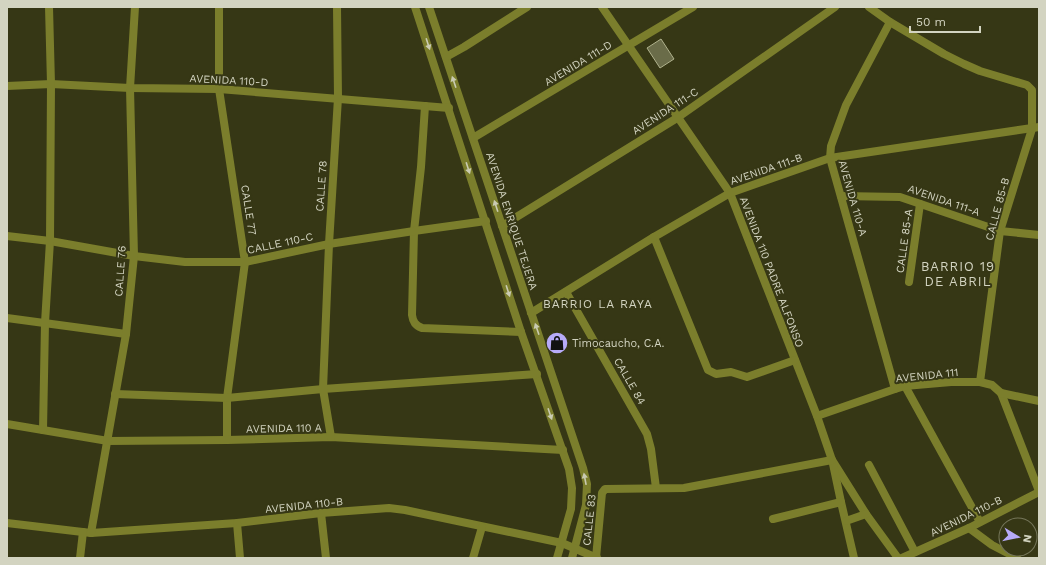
<svg xmlns="http://www.w3.org/2000/svg" width="1046" height="565" viewBox="0 0 1046 565" font-family="'Work Sans',sans-serif">
	<style>
		.building { fill: #6a6c49; stroke: #b0b28d }
		.lines { fill: none; stroke-linecap: round; stroke-linejoin: round }
		.street { stroke: #7b7e2c; stroke-width: 8 }
		.oneway { fill: #cacbb2 }
		.labels { text-anchor: middle; stroke-width: 4; stroke-linejoin: round; paint-order: stroke }
		.street-label { font-size: 11px; fill: #d3d4c1; stroke: #363715 }
		.poi-label { font-size: 11px; fill: #d3d4c1; stroke: #363715; text-anchor: start }
		.neighbourhood-label { font-size: 12px; letter-spacing: 1px; fill: #d3d4c1; stroke: #363715 }
		.quarter-label { font-size: 13px; letter-spacing: 1px; fill: #d3d4c1; stroke: #363715 }
	</style>
	<rect width="100%" height="100%" fill="#363715"/>
	<!-- building -->
	<path class="building" d="M661,39L674,59L660,68L647,48Z"/>
	<g class="lines">
		<!-- street -->
		<g class="street">
			<path d="M219,7V89L245,262L227,398V440"/>
			<path d="M415,7L521,332L569,469L572,488L571,509L557,558"/>
			<path d="M429,7L583,468L587,484L586,505L572,558"/>
			<path d="M602,7L730,193L817,416L832,460L866,514L898,558"/>
			<path d="M869,7L890,22L944,54L964,64L980,71L1027,85L1032,90V129L1000,231L980,382"/>
			<path d="M890,22L846,105L831,146L830,158L895,389"/>
			<path d="M446,57L464,47L527,7"/>
			<path d="M7,86L51,84L130,88L219,89L449,108"/>
			<path d="M425,106L421,167L414,231L412,315C413,322 415,325 422,328L521,332"/>
			<path d="M473,138L693,7"/>
			<path d="M841,196L900,197L1000,231L1039,235"/>
			<path d="M502,226L677,118L835,7"/>
			<path d="M7,236L50,241L134,256L185,262H245L329,244L414,231L486,221"/>
			<path d="M654,237L708,370L716,374L731,372L747,377L795,360"/>
			<path d="M909,282L920,204"/>
			<path d="M566,292L647,434L651,449L656,488"/>
			<path d="M531,313L654,237L730,193L830,158L1039,127"/>
			<path d="M7,318L126,334"/>
			<path d="M905,386L980,522"/>
			<path d="M1001,393L1039,491"/>
			<path d="M115,394L227,398L323,389L537,374"/>
			<path d="M817,416L895,389L905,386L951,382H980L992,385L1001,393L1039,401"/>
			<path d="M7,424L108,441L227,440L331,437L563,450"/>
			<path d="M43,430L45,323L50,241L51,84L49,7"/>
			<path d="M331,437L323,389L329,244L338,98L337,7"/>
			<path d="M833,464L841,502L854,558"/>
			<path d="M869,465L915,552"/>
			<path d="M321,513L326,558"/>
			<path d="M773,519L841,502"/>
			<path d="M846,521L866,514"/>
			<path d="M7,523L91,533L237,523L321,513L389,508L405,510L562,543L597,558"/>
			<path d="M237,523L240,558"/>
			<path d="M969,528L992,545L1017,558"/>
			<path d="M91,533L126,334L134,256L130,88L135,7"/>
			<path d="M80,558L83,532"/>
			<path d="M473,558L482,527"/>
			<path d="M596,558L602,493L605,489L684,488L832,460"/>
			<path d="M902,558L969,528L1039,492"/>
		</g>
	</g>
	<!-- one-way arrows -->
	<defs><path id="oneway-solid" d="M-6-.8H1V-3.2L6.5 0L1 3.2V.8H-6Z"/></defs>
	<g class="oneway">
		<use href="#oneway-solid" transform="translate(428 44) rotate(72)"/>
		<use href="#oneway-solid" transform="translate(454 82) rotate(-109)"/>
		<use href="#oneway-solid" transform="translate(468 168) rotate(72)"/>
		<use href="#oneway-solid" transform="translate(496 206) rotate(-108)"/>
		<use href="#oneway-solid" transform="translate(508 291) rotate(72)"/>
		<use href="#oneway-solid" transform="translate(537 329) rotate(-109)"/>
		<use href="#oneway-solid" transform="translate(550 414) rotate(71)"/>
		<use href="#oneway-solid" transform="translate(585 479) rotate(-101)"/>
	</g>
	<!-- icons -->
	<defs>
		<g id="shop-disc" transform="scale(1.15)"><circle r="9.5" fill="#b7abf8" stroke="#363715"/><path d="M-5-2.5h2.3a2.7 3.5 0 0 1 5.4 0H5L5.5 6h-11ZM-1.5-2.5h3a1.5 2.3 0 0 0-3 0Z" fill="#111"/></g>
	</defs>
	<g fill-rule="evenodd">
		<use href="#shop-disc" x="557" y="343"/>
	</g>
	<g class="labels">
		<!-- street labels -->
		<g class="street-label">
			<text transform="translate(578 63) rotate(-31)" y="4">AVENIDA 111-D</text>
			<text transform="translate(229 80) rotate(3)" y="4">AVENIDA 110-D</text>
			<text transform="translate(665 111) rotate(-33)" y="4">AVENIDA 111-C</text>
			<text transform="translate(766 169) rotate(-19)" y="4">AVENIDA 111-B</text>
			<text transform="translate(321 186) rotate(-86)" y="4">CALLE 78</text>
			<text transform="translate(853 198) rotate(74)" y="4">AVENIDA 110-A</text>
			<text transform="translate(944 200) rotate(19)" y="4">AVENIDA 111-A</text>
			<text transform="translate(997 209) rotate(-75)" y="4">CALLE 85-B</text>
			<text transform="translate(249 210) rotate(81)" y="4">CALLE 77</text>
			<text transform="translate(512 221) rotate(72)" y="4">AVENIDA ENRIQUE TEJERA</text>
			<text transform="translate(904 241) rotate(-82)" y="4">CALLE 85-A</text>
			<text transform="translate(280 243) rotate(-12)" y="4">CALLE 110-C</text>
			<text transform="translate(120 271) rotate(-86)" y="4">CALLE 76</text>
			<text transform="translate(772 272) rotate(69)" y="4">AVENIDA 110 PADRE ALFONSO</text>
			<text transform="translate(927 375) rotate(-6)" y="4">AVENIDA 111</text>
			<text transform="translate(630 381) rotate(60)" y="4">CALLE 84</text>
			<text transform="translate(284 428) rotate(-1)" y="4">AVENIDA 110 A</text>
			<text transform="translate(304 505) rotate(-6)" y="4">AVENIDA 110-B</text>
			<text transform="translate(966 516) rotate(-26)" y="4">AVENIDA 110-B</text>
			<text transform="translate(589 520) rotate(-84)" y="4">CALLE 83</text>
		</g>
		<!-- poi labels -->
		<g class="poi-label">
			<text x="572" y="347">Timocaucho, C.A.</text>
		</g>
		<!-- neighbourhood labels -->
		<g class="neighbourhood-label">
			<text x="598" y="308">BARRIO LA RAYA</text>
		</g>
		<!-- quarter labels -->
		<g class="quarter-label">
			<text x="958" y="271">BARRIO 19<tspan x="958" dy="15">DE ABRIL</tspan></text>
		</g>
	</g>
	<!-- border -->
	<rect width="1046" height="565" fill="none" stroke="#d3d4c1" stroke-width="16"/>
	<!-- north arrow -->
	<g transform="translate(1018 537) rotate(100)"><circle r="19" fill="#363715" stroke="#75765a"/>
	<path d="M0-3L7 15L0 10L-7 15Z" fill="#b7abf8"/>
	<text y="-6" font-size="11" font-weight="bold" text-anchor="middle" fill="#d3d4c1">N</text>
	</g>
	<!-- scale -->
	<path d="M910 26v6h70v-6" fill="none" stroke="#d3d4c1" stroke-width="2"/>
	<text x="916" y="26" font-size="12" fill="#d3d4c1" stroke="#363715" stroke-width="3" paint-order="stroke">50 m</text>
</svg>
